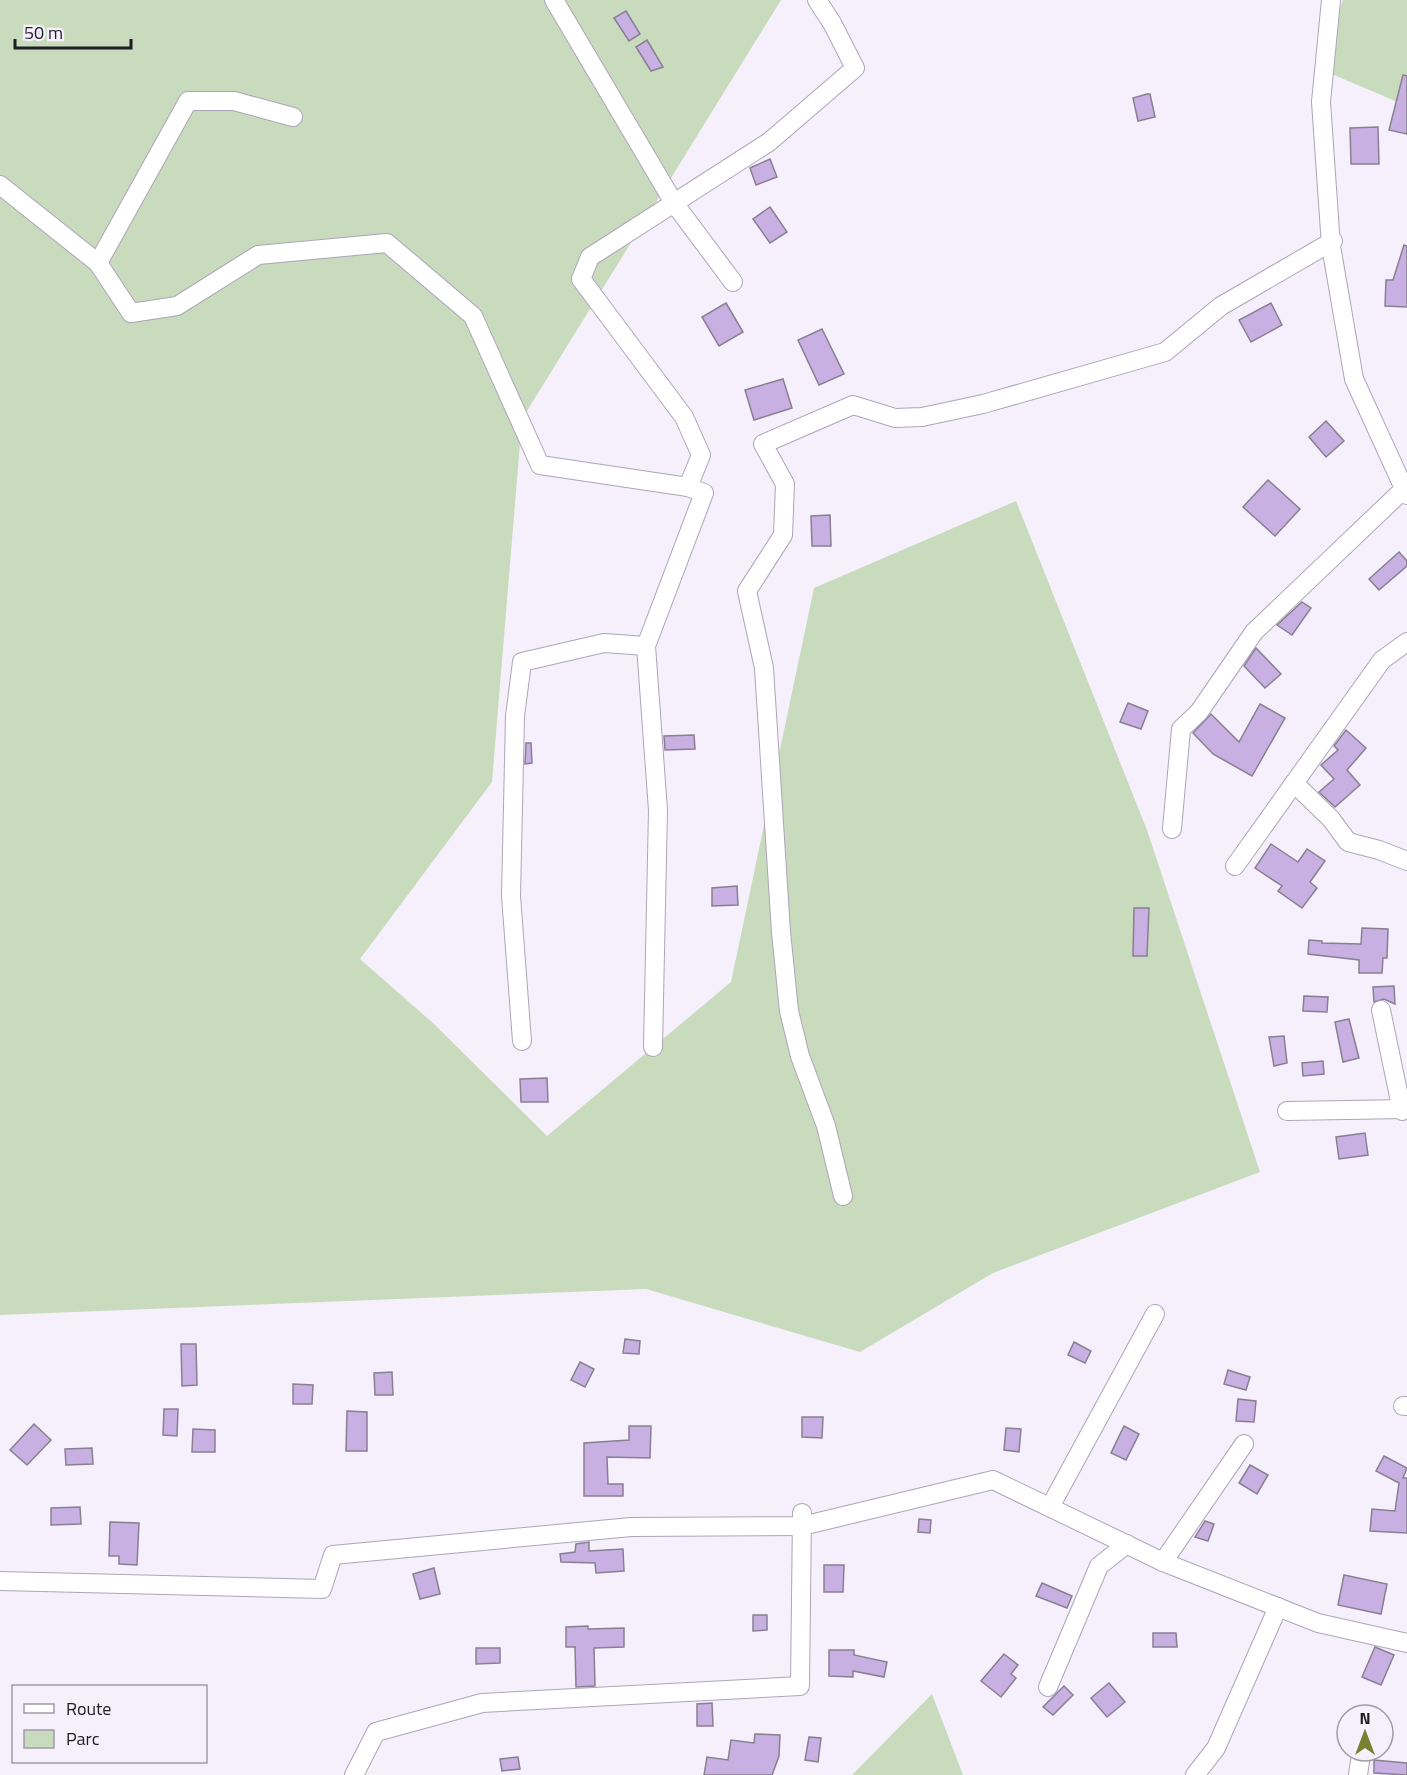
<svg xmlns="http://www.w3.org/2000/svg" width="1407" height="1775" viewBox="0 0 1407 1775" font-family="'Titillium Web',sans-serif">
	<style>
		.green { fill: #c9dbbd }
		.building { fill: #c8b0e2; stroke: #897f93; stroke-width: 1.5 }
		.lines { fill: none; stroke-linecap: round; stroke-linejoin: round }
		.minor-casing { stroke: #aea4b9; stroke-width: 20 }
		.minor { stroke: #fff; stroke-width: 18 }
	</style>
	<rect width="100%" height="100%" fill="#f6f0fd"/>
	<!-- green -->
	<g class="green">
		<path d="M0,0H781L522,419L492,782L360,959L434,1024L547,1136L731,982L814,588L1016,501L1147,830L1260,1172L993,1273L860,1352L646,1289L0,1315Z"/>
		<path d="M1343,0H1407V106L1320,69Z"/>
		<path d="M932,1694L963,1775H852Z"/>
	</g>
	<!-- building -->
	<g class="building">
		<path d="M626,11L640,34L629,41L614,18Z"/>
		<path d="M647,40L663,67L651,71L636,47Z"/>
		<path d="M1403,75L1407,76V134L1389,130Z"/>
		<path d="M1147,94H1150L1155,117L1138,121L1133,98Z"/>
		<path d="M1378,127L1379,164H1351L1350,128Z"/>
		<path d="M770,159L777,177L756,185L750,168Z"/>
		<path d="M770,207L787,232L770,243L753,219Z"/>
		<path d="M1404,245L1407,246V307L1385,306L1386,280H1393Z"/>
		<path d="M726,303L743,332L719,346L702,317Z"/>
		<path d="M1271,303L1282,325L1251,342L1239,320Z"/>
		<path d="M822,329L844,374L819,385L798,340Z"/>
		<path d="M783,379L792,408L754,420L745,390Z"/>
		<path d="M1326,421L1344,441L1326,457L1309,437Z"/>
		<path d="M1268,480L1300,509L1275,536L1243,507Z"/>
		<path d="M830,515L831,546H812L811,516Z"/>
		<path d="M1399,552L1407,561V566L1379,590L1369,579Z"/>
		<path d="M1302,602L1311,608L1292,635L1277,625Z"/>
		<path d="M1256,648L1281,674L1265,688L1244,666Z"/>
		<path d="M1128,703L1148,711L1141,729L1120,722Z"/>
		<path d="M1260,704L1285,718L1252,776L1213,754L1193,733L1211,714L1239,742Z"/>
		<path d="M1346,730L1366,748L1347,770L1360,785L1335,807L1319,792L1334,779L1321,765L1338,750L1334,746Z"/>
		<path d="M694,735L695,749L665,750L664,736Z"/>
		<path d="M526,743H531L532,763L525,764Z"/>
		<path d="M1271,844L1298,862L1307,849L1325,861L1310,882L1317,888L1302,908L1278,891L1282,886L1255,868Z"/>
		<path d="M737,886L738,905L712,906V888Z"/>
		<path d="M1134,908H1149L1147,956H1133Z"/>
		<path d="M1362,928L1388,929L1387,958H1383L1382,973H1359V960L1308,954L1309,940L1322,941V943L1361,944Z"/>
		<path d="M1394,986L1395,1004L1384,999L1374,1002L1373,987Z"/>
		<path d="M1304,996L1328,997L1327,1012L1303,1011Z"/>
		<path d="M1349,1019L1359,1058L1343,1062L1335,1022Z"/>
		<path d="M1284,1036L1287,1063L1274,1066L1269,1037Z"/>
		<path d="M1323,1061L1324,1074L1303,1076L1302,1063Z"/>
		<path d="M547,1078L548,1102H521L520,1079Z"/>
		<path d="M1365,1133L1368,1155L1339,1159L1336,1137Z"/>
		<path d="M625,1339L640,1341L639,1354L623,1353Z"/>
		<path d="M1074,1342L1091,1351L1085,1363L1068,1355Z"/>
		<path d="M181,1344H196L197,1385L182,1386Z"/>
		<path d="M580,1362L594,1369L585,1387L571,1380Z"/>
		<path d="M1228,1370L1250,1377L1246,1390L1224,1384Z"/>
		<path d="M392,1372L393,1395H375L374,1373Z"/>
		<path d="M293,1384L313,1385L312,1404H293Z"/>
		<path d="M1238,1399L1256,1401L1254,1422L1236,1421Z"/>
		<path d="M164,1409H178L177,1436L163,1435Z"/>
		<path d="M347,1411L367,1412V1451H346Z"/>
		<path d="M802,1417H823L822,1438L802,1437Z"/>
		<path d="M34,1424L51,1440L27,1465L10,1450Z"/>
		<path d="M629,1426H651L650,1458L607,1457L608,1484H623V1496H584V1443L629,1440Z"/>
		<path d="M1124,1426L1139,1434L1126,1460L1111,1453Z"/>
		<path d="M1006,1428L1021,1429L1019,1452L1004,1450Z"/>
		<path d="M193,1429L215,1430V1452H192Z"/>
		<path d="M92,1448L93,1464L66,1465L65,1449Z"/>
		<path d="M1384,1456L1407,1468L1403,1478H1407V1533L1370,1531L1372,1509L1395,1511L1399,1483L1376,1471Z"/>
		<path d="M1250,1465L1268,1475L1257,1494L1239,1483Z"/>
		<path d="M80,1507L81,1524L51,1525V1508Z"/>
		<path d="M919,1519L931,1520L930,1533L918,1532Z"/>
		<path d="M1205,1521L1214,1524L1208,1541L1195,1537Z"/>
		<path d="M110,1522L139,1523L137,1565L119,1564V1556H109Z"/>
		<path d="M589,1542V1551L623,1549L624,1571L596,1573L595,1563L561,1562L560,1554L575,1552L576,1544Z"/>
		<path d="M824,1565H844L843,1592H824Z"/>
		<path d="M434,1568L440,1594L420,1599L413,1574Z"/>
		<path d="M1344,1575L1387,1584L1381,1614L1338,1605Z"/>
		<path d="M1042,1583L1072,1596L1067,1608L1036,1596Z"/>
		<path d="M753,1615H767V1630L753,1631Z"/>
		<path d="M588,1626V1629L624,1628V1647L594,1648L595,1686L576,1687L575,1647H566V1627Z"/>
		<path d="M1153,1633H1176L1177,1647H1153Z"/>
		<path d="M1375,1647L1394,1655L1381,1685L1362,1677Z"/>
		<path d="M476,1648H500V1663L476,1664Z"/>
		<path d="M829,1650H854V1655L887,1662L884,1677L853,1671V1677L829,1676Z"/>
		<path d="M1004,1654L1018,1665L1011,1674L1016,1678L1001,1697L981,1681Z"/>
		<path d="M1109,1683L1125,1702L1107,1717L1091,1698Z"/>
		<path d="M1064,1686L1073,1695L1053,1715L1043,1707Z"/>
		<path d="M712,1703L713,1726H697V1704Z"/>
		<path d="M755,1734L780,1735L779,1756L772,1775H704L707,1757L728,1760L731,1740L754,1743Z"/>
		<path d="M809,1737L821,1738L818,1762L805,1760Z"/>
		<path d="M518,1757L520,1769L502,1771L500,1759Z"/>
		<path d="M1374,1760L1407,1763V1775L1374,1773Z"/>
	</g>
	<g class="lines">
		<!-- minor casing -->
		<g class="minor-casing">
			<g id="minor">
				<path d="M554,0L674,203L733,282"/>
				<path d="M1331,0L1321,102L1331,246L1354,379L1407,495"/>
				<path d="M0,185L98,263L131,313L177,306L258,255L387,243L473,316L540,465L688,487L704,493L646,646L658,810L653,1047"/>
				<path d="M98,263L188,101H234L293,117"/>
				<path d="M688,487L701,455L684,417L581,279L590,257L769,142L855,68L832,23L817,0"/>
				<path d="M1294,783L1331,819L1348,842L1379,850L1407,861"/>
				<path d="M1172,829L1181,729L1199,712L1254,632L1404,489"/>
				<path d="M1235,866L1382,660L1407,642"/>
				<path d="M1381,1010L1402,1111"/>
				<path d="M522,1041L511,896L515,716L522,662L604,643L646,646"/>
				<path d="M1287,1111L1407,1109"/>
				<path d="M843,1196L826,1126L800,1056L789,1011L781,932L764,668L747,591L783,535L785,484L763,444L853,405L895,418L922,417L983,404L1165,352L1221,306L1333,241"/>
				<path d="M1403,1406H1407"/>
				<path d="M1050,1507L1155,1314"/>
				<path d="M1163,1562L1244,1444"/>
				<path d="M0,1581L322,1589L333,1555L631,1527L802,1526L993,1480L1163,1562L1318,1623L1407,1643"/>
				<path d="M1048,1687L1099,1566L1127,1544"/>
				<path d="M354,1775L376,1732L482,1703L800,1686L802,1513"/>
				<path d="M1195,1775L1216,1748L1278,1607"/>
				<path d="M1358,1775L1360,1761"/>
			</g>
		</g>
		<!-- minor -->
		<use href="#minor" class="minor"/>
	</g>
	<!-- legend -->
	<rect x="12" y="1685" width="195" height="78" fill="#f6f0fd" stroke="#a09ba6" stroke-width="1.5"/>
	<rect x="24" y="1704" width="30" height="9" fill="#ffffff" stroke="#a09ba6" stroke-width="1.5"/>
	<text x="66" y="1715" font-size="18" fill="#201c24">Route</text>
	<rect x="24" y="1730" width="30" height="18" fill="#c9dbbd" stroke="#a09ba6" stroke-width="1.5"/>
	<text x="66" y="1745" font-size="18" fill="#201c24">Parc</text>
	<!-- north arrow -->
	<g transform="translate(1365 1733)"><circle r="28" fill="#f6f0fd" stroke="#a09ba6" stroke-width="1.5"/>
	<path d="M0-4.5L10 22L0 15L-10 22Z" fill="#76822f"/>
	<text y="-9" font-size="16" font-weight="bold" text-anchor="middle" fill="#201c24">N</text>
	</g>
	<!-- scale -->
	<path d="M15 39v9h116v-9" fill="none" stroke="#201c24" stroke-width="3"/>
	<text x="24" y="39" font-size="18" fill="#201c24" stroke="#f6f0fd" stroke-width="4.5" paint-order="stroke">50 m</text>
</svg>
